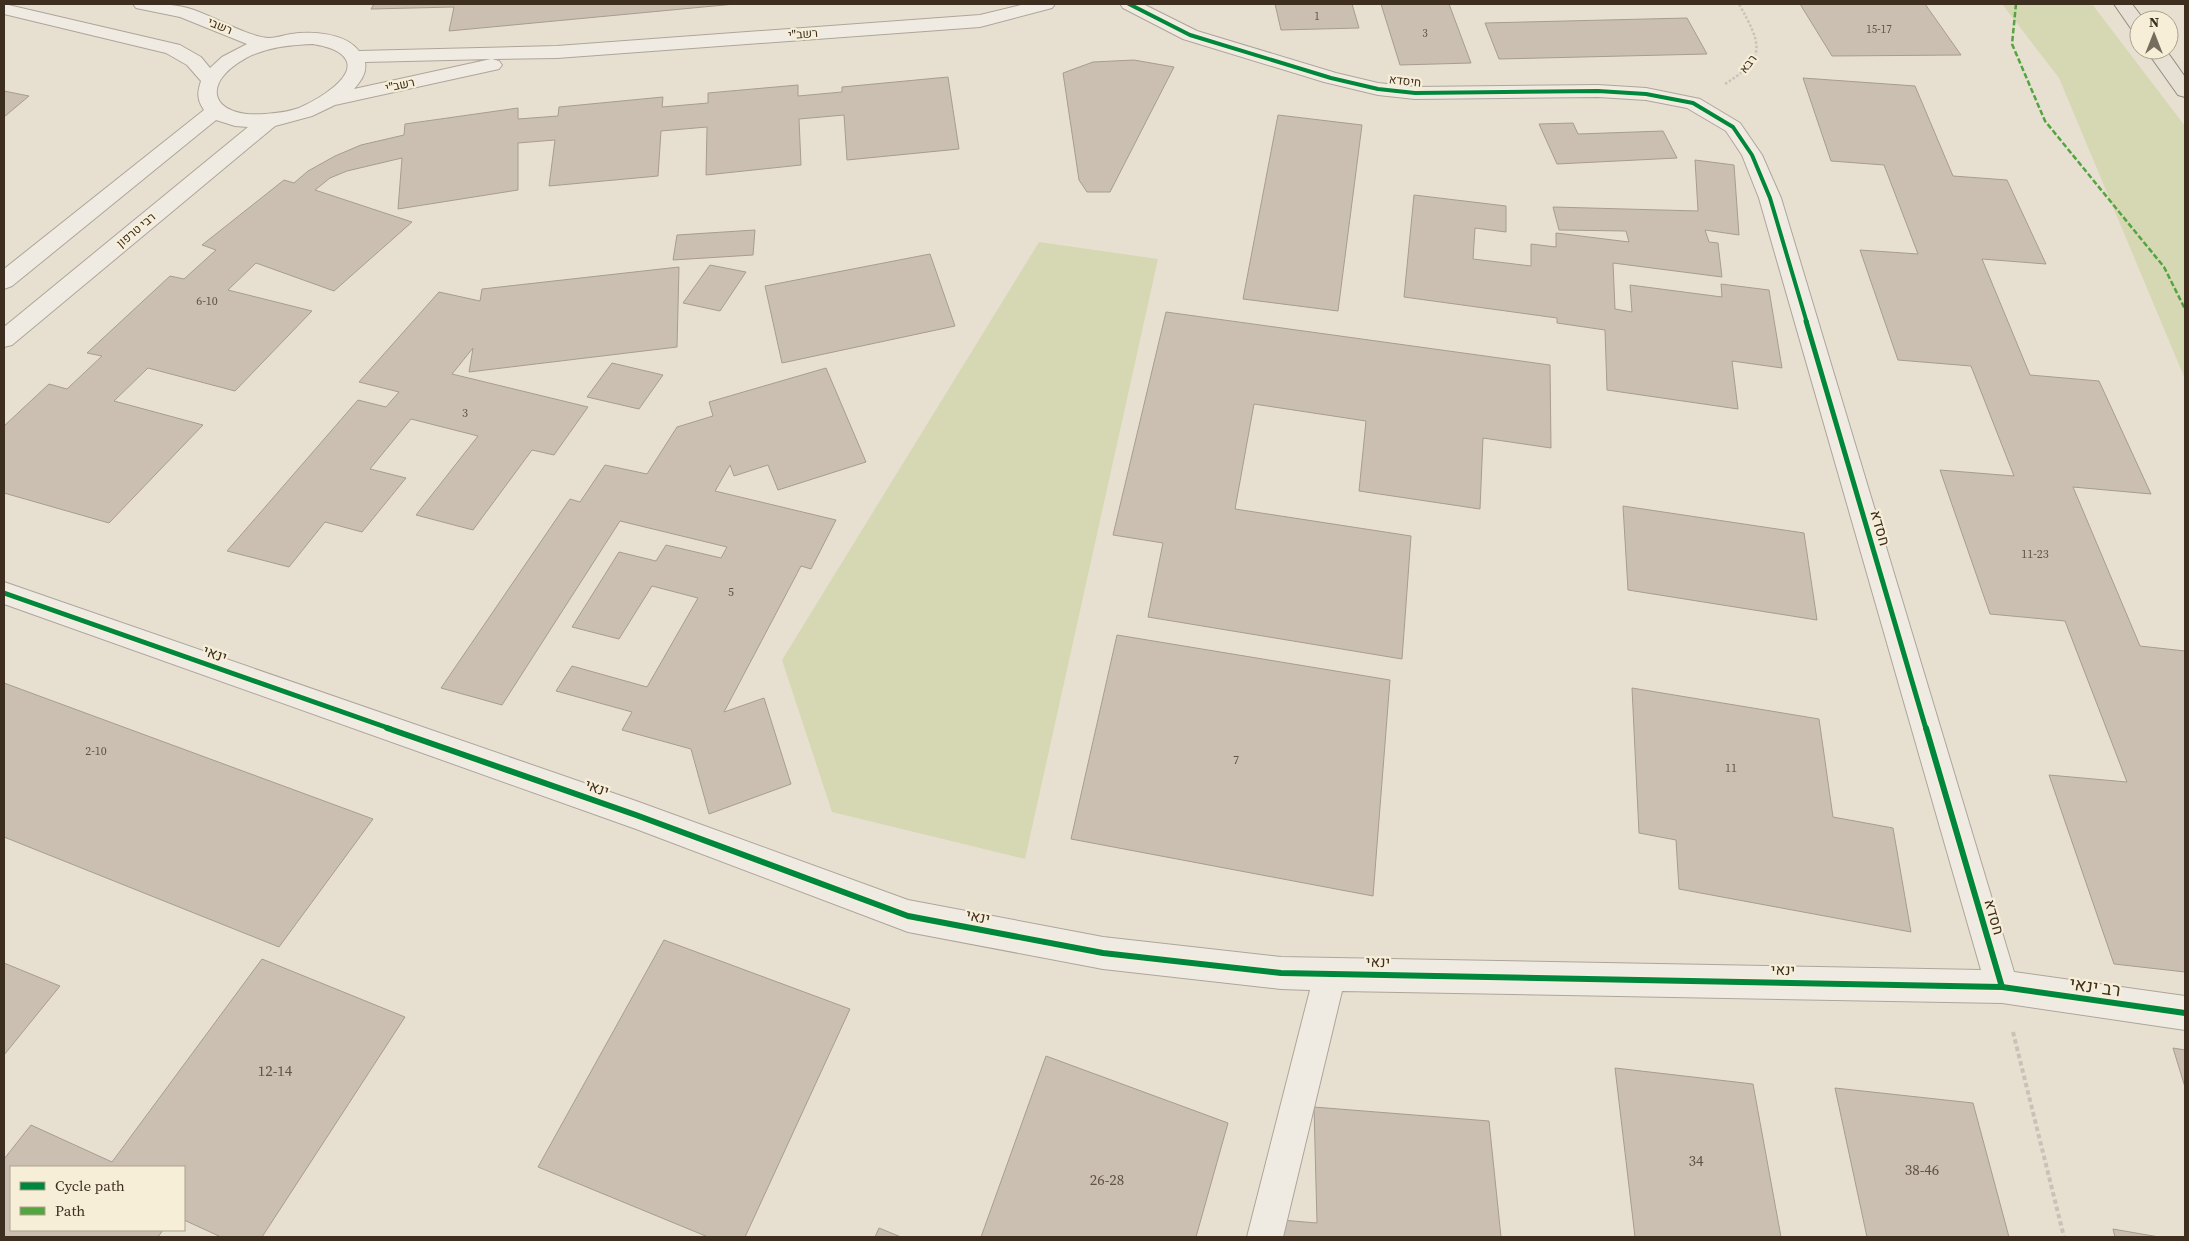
<svg xmlns="http://www.w3.org/2000/svg" width="2189" height="1241" viewBox="0 0 2189 1241" font-family="'Source Serif 4',Heebo,serif">
	<style>
		.green { fill: #d6d7b3 }
		.building { fill: #cbbfb2; stroke: #a89c90 }
		.lines { fill: none; stroke-linecap: round; stroke-linejoin: round }
		.minor-casing { stroke: #ada599; stroke-width: 2 }
		.major-casing { stroke: #928b80; stroke-width: 2 }
		.path-far1 { stroke: #c8c2b9; stroke-width: 2.5; stroke-dasharray: 2.5 2; stroke-linecap: butt }
		.path { stroke: #c8c2b9; stroke-width: 4; stroke-dasharray: 4.5 3; stroke-linecap: butt }
		.minor { fill: #efebe3; fill-rule: evenodd }
		.major { fill: #e6e1d4; fill-rule: evenodd }
		.quiet { stroke: #54a441; stroke-width: 2.5; stroke-dasharray: 5.5 2.5; stroke-linecap: butt }
		.cycleway-far2-casing { stroke: #f7eed8; stroke-width: 6 }
		.cycleway-far1-casing { stroke: #f7eed8; stroke-width: 8 }
		.cycleway-casing { stroke: #f7eed8; stroke-width: 9 }
		.cycleway-far2 { stroke: #00873e; stroke-width: 4 }
		.cycleway-far1 { stroke: #00873e; stroke-width: 5 }
		.cycleway { stroke: #00873e; stroke-width: 6 }
		.labels { text-anchor: middle; stroke-width: 4.5; stroke-linejoin: round; paint-order: stroke }
		.far-number-label { font-size: 11px; fill: #605244 }
		.far-street-label { font-size: 12px; fill: #3d2e20; stroke: #f7eed8 }
		.number-label { font-size: 12px; fill: #605244 }
		.street-label { font-size: 15px; fill: #3d2e20; stroke: #f7eed8 }
		.near-number-label { font-size: 15px; fill: #605244 }
		.near-street-label { font-size: 18px; fill: #3d2e20; stroke: #f7eed8 }
	</style>
	<rect width="100%" height="100%" fill="#e7e0d1"/>
	<!-- green -->
	<g class="green">
		<path d="M2002,4H2092L2185,126V379L2059,78Z"/>
		<path d="M1039,242L1158,259L1025,859L832,812L782,660Z"/>
	</g>
	<!-- building -->
	<g class="building">
		<path d="M374,4H735L449,31L454,7L371,9Z"/>
		<path d="M1275,4H1352L1359,28L1281,30Z"/>
		<path d="M1381,4H1449L1471,63L1400,65Z"/>
		<path d="M1800,4H1925L1961,55L1832,56Z"/>
		<path d="M1687,18L1707,54L1499,59L1485,23Z"/>
		<path d="M1134,60L1174,67L1110,192H1087L1079,180L1063,73L1093,62Z"/>
		<path d="M948,77L959,149L847,160L844,115L799,119L801,165L706,175L707,127L661,131L658,176L549,186L555,140L518,143V190L398,209L402,158L347,171L330,178L315,190L412,222L334,291L256,263L228,290L312,311L235,391L148,368L114,401L203,425L109,523L4,493V426L49,384L67,389L102,356L87,353L170,276L184,279L216,250L202,245L284,180L294,183L308,171L335,156L361,145L404,135L405,124L518,108V119L558,116L559,107L663,97L662,107L708,103V93L798,85V96L842,92V87Z"/>
		<path d="M1803,78L1915,86L1953,176L2007,180L2046,264L1982,259L2030,375L2099,381L2151,494L2073,487L2140,646L2185,651V972L2114,964L2049,775L2127,782L2065,621L1990,614L1940,470L2014,476L1971,366L1898,360L1860,250L1918,254L1884,165L1831,161Z"/>
		<path d="M4,91L29,96L4,117Z"/>
		<path d="M1278,115L1362,125L1338,311L1243,299Z"/>
		<path d="M1573,123L1578,134L1663,131L1677,158L1557,164L1539,124Z"/>
		<path d="M1695,160L1734,165L1739,235L1705,230L1709,242L1718,243L1722,277L1613,263L1615,309L1632,312L1630,285L1722,297L1721,284L1769,290L1782,368L1732,361L1738,409L1607,390L1605,330L1557,323V318L1404,297L1414,195L1506,206V232L1475,228L1473,259L1531,266V244L1556,247V233L1629,242L1626,231L1559,230L1553,207L1698,211Z"/>
		<path d="M755,230L753,255L673,260L677,235Z"/>
		<path d="M930,254L955,326L782,363L765,286Z"/>
		<path d="M710,265L746,272L720,311L683,303Z"/>
		<path d="M679,267L677,347L469,372L473,348L452,374L588,407L554,455L532,450L473,530L416,515L478,436L411,419L370,469L406,478L362,532L325,522L289,567L227,551L358,400L386,407L399,392L359,382L439,292L480,301L482,289Z"/>
		<path d="M1166,312L1550,365L1551,448L1483,438L1480,509L1359,491L1366,421L1254,404L1235,509L1411,536L1402,659L1148,617L1163,543L1113,535Z"/>
		<path d="M612,363L663,375L639,409L587,397Z"/>
		<path d="M826,368L866,462L778,490L768,465L734,476L730,465L715,491L836,520L811,569L801,566L724,712L764,698L791,784L709,814L691,749L622,730L632,712L556,691L572,666L647,687L698,598L652,586L619,639L572,627L619,552L656,561L666,545L721,558L727,547L620,521L502,705L441,688L570,499L580,502L605,465L647,474L677,427L713,416L709,402Z"/>
		<path d="M1623,506L1804,533L1817,620L1628,590Z"/>
		<path d="M1117,635L1390,680L1373,896L1071,839Z"/>
		<path d="M4,683L373,819L279,947L4,837Z"/>
		<path d="M1632,688L1819,719L1833,817L1893,828L1911,932L1679,889L1676,840L1639,833Z"/>
		<path d="M664,940L850,1009L745,1237H708L538,1167Z"/>
		<path d="M262,959L405,1017L262,1237H221L184,1220V1167H11V1230H163L158,1237H4V1159L31,1125L112,1162Z"/>
		<path d="M4,963L60,986L4,1055Z"/>
		<path d="M2173,1048L2185,1050V1087Z"/>
		<path d="M1046,1056L1228,1123L1196,1237H981Z"/>
		<path d="M1615,1068L1753,1084L1781,1237H1635Z"/>
		<path d="M1835,1088L1973,1103L2009,1237H1867Z"/>
		<path d="M1314,1107L1489,1121L1501,1237H1281V1220L1317,1223Z"/>
		<path d="M879,1228L901,1237H875Z"/>
		<path d="M2113,1229L2159,1237H2115Z"/>
	</g>
	<g class="lines">
		<!-- minor casing -->
		<g class="minor-casing">
			<g id="minor">
				<path d="M4,4L180,45L201,57L210,68L222,57L247,44L180,17L136,8L133,4C153,4 174,3 194,10C214,17 249,37 269,38C276,38 284,35 291,34C313,31 345,33 359,51L557,46L980,15L1025,4H1055L1052,8L980,27L557,58L492,59L499,61L502,65L499,69L335,105L312,116L275,126L12,345L4,347V327L248,127L235,126L216,120L12,286L4,289V269L204,110C197,100 197,93 201,81L187,65L166,53L4,14ZM313,44C323,46 334,48 341,54C366,74 313,102 299,108C288,112 276,113 265,114C211,118 199,84 246,58C267,47 290,45 313,44ZM491,59L354,89C361,81 367,73 365,62Z"/>
				<path d="M1120,4H1143L1197,31L1336,73L1378,83L1415,87L1598,85L1646,88L1700,99L1740,123L1762,155L1781,198L2014,972L2185,996V1030L2002,1003L1342,991L1283,1237H1247L1310,990L1281,989L1103,969L908,932L636,829L4,604V582L636,801L908,900L1103,937L1281,957L1981,970L1759,198L1742,155L1726,131L1687,108L1646,100L1598,97L1415,99L1378,95L1324,82L1183,39L1123,8Z"/>
			</g>
		</g>
		<!-- major casing -->
		<g class="major-casing">
			<g id="major">
				<path d="M2114,4H2132L2144,20H2139V32L2132,30Z"/>
				<path d="M2146,50H2166L2185,77V97L2178,95Z"/>
			</g>
		</g>
		<!-- path-far1 -->
		<path class="path-far1" d="M1725,84C1768,57 1761,44 1739,4"/>
		<!-- path -->
		<path class="path" d="M2013,1032L2064,1237"/>
		<!-- minor -->
		<use href="#minor" class="minor"/>
		<!-- major -->
		<use href="#major" class="major"/>
		<!-- quiet -->
		<path class="quiet" d="M2016,4L2012,44L2045,121L2164,267L2185,309"/>
		<!-- cycleway-far2 casing -->
		<g class="cycleway-far2-casing">
			<path id="cycleway-far2" d="M1129,4L1190,35L1331,78L1378,89L1415,93L1598,91L1646,94L1693,103L1733,127L1752,155L1770,198L1807,323"/>
		</g>
		<!-- cycleway-far1 casing -->
		<g class="cycleway-far1-casing">
			<g id="cycleway-far1">
				<path d="M1806,321L1926,729"/>
				<path d="M4,593L391,729"/>
			</g>
		</g>
		<!-- cycleway casing -->
		<g class="cycleway-casing">
			<g id="cycleway">
				<path d="M387,728L636,815L908,916L1103,953L1281,973L2002,987L2185,1013"/>
				<path d="M1926,728L2002,987"/>
			</g>
		</g>
		<!-- cycleway-far2 -->
		<use href="#cycleway-far2" class="cycleway-far2"/>
		<!-- cycleway-far1 -->
		<use href="#cycleway-far1" class="cycleway-far1"/>
		<!-- cycleway -->
		<use href="#cycleway" class="cycleway"/>
	</g>
	<g class="labels">
		<!-- far-number labels -->
		<g class="far-number-label">
			<text x="1317" y="20">1</text>
			<text x="1879" y="33">15-17</text>
			<text x="1425" y="37">3</text>
		</g>
		<!-- far-street labels -->
		<g class="far-street-label">
			<text transform="translate(220 26) rotate(23)" y="4">רשבי</text>
			<text transform="translate(803 34) rotate(-4)" y="4">רשב"י</text>
			<text transform="translate(1748 64) rotate(-53)" y="4">רבא</text>
			<text transform="translate(1405 81) rotate(6)" y="4">חיסדא</text>
			<text transform="translate(400 85) rotate(-12)" y="4">רשב"י</text>
			<text transform="translate(136 230) rotate(-40)" y="4">רבי טרפון</text>
		</g>
		<!-- number labels -->
		<g class="number-label">
			<text x="207" y="305">6-10</text>
			<text x="465" y="417">3</text>
			<text x="2035" y="558">11-23</text>
			<text x="731" y="596">5</text>
			<text x="96" y="755">2-10</text>
			<text x="1236" y="764">7</text>
			<text x="1731" y="772">11</text>
		</g>
		<!-- street labels -->
		<g class="street-label">
			<text transform="translate(1880 528) rotate(74)" y="5">חסדא</text>
			<text transform="translate(215 654) rotate(19)" y="5">ינאי</text>
			<text transform="translate(597 788) rotate(19)" y="5">ינאי</text>
			<text transform="translate(978 917) rotate(11)" y="5">ינאי</text>
			<text transform="translate(1994 917) rotate(74)" y="5">חסדא</text>
			<text transform="translate(1378 962) rotate(1)" y="5">ינאי</text>
			<text transform="translate(1783 970) rotate(1)" y="5">ינאי</text>
		</g>
		<!-- near-number labels -->
		<g class="near-number-label">
			<text x="275" y="1076">12-14</text>
			<text x="1696" y="1166">34</text>
			<text x="1922" y="1175">38-46</text>
			<text x="1107" y="1185">26-28</text>
		</g>
		<!-- near-street labels -->
		<g class="near-street-label">
			<text transform="translate(2095 987) rotate(8)" y="6">רב ינאי</text>
		</g>
	</g>
	<!-- border -->
	<rect width="2189" height="1241" fill="none" stroke="#3d2e20" stroke-width="10"/>
	<!-- legend -->
	<rect x="10" y="1166" width="175" height="65" fill="#f7eed8" stroke="#ada18e"/>
	<rect x="20" y="1182" width="25" height="8" fill="#00873e" stroke="#ada18e"/>
	<text x="55" y="1191" font-size="15" fill="#3d2e20">Cycle path</text>
	<rect x="20" y="1207" width="25" height="8" fill="#54a441" stroke="#ada18e"/>
	<text x="55" y="1216" font-size="15" fill="#3d2e20">Path</text>
	<!-- north arrow -->
	<g transform="translate(2154 35)"><circle r="24" fill="#f7eed8" stroke="#ada18e"/>
	<path d="M0-4L9 19L0 12L-9 19Z" fill="#786c5e"/>
	<text y="-8" font-size="14" font-weight="bold" text-anchor="middle" fill="#3d2e20">N</text>
	</g>
</svg>
